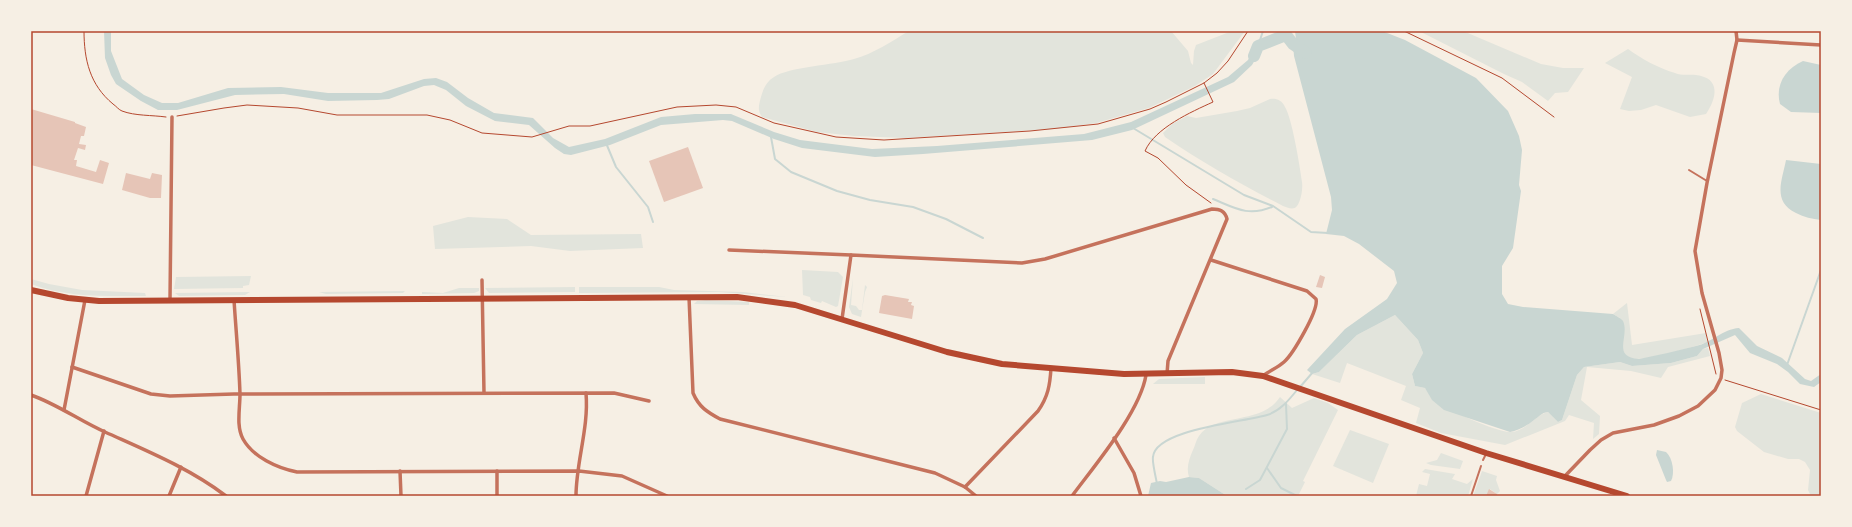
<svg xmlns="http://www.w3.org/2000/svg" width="1852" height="527" viewBox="0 0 1852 527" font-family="'Open Sans',sans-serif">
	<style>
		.green { fill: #e2e4dc }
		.water { fill: #c9d6d2 }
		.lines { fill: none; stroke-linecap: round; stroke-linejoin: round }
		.stream { stroke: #c9d6d2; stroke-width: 2 }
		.river { stroke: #c9d6d2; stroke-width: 12 }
		.building { fill: #e6c5b7 }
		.path { stroke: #b5482f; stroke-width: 1 }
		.service { stroke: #c5725c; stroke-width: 2 }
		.minor { stroke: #c5725c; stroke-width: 3.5 }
		.primary { stroke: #b5482f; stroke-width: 6 }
		.neatline { fill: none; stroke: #b5482f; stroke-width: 1.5 }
	</style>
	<rect width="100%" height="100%" fill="#f6efe4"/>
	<!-- green -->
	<g class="green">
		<path d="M909,31H1171L1188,51L1191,63L1193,65L1194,51L1196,45L1232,31H1245L1213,74L1195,86L1149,108L1096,123L1054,129L906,138L854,136L817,132L762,117C757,110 759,105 761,97C763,89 767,81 774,77C788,67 835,65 854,59C873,54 892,41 909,31Z"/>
		<path d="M1419,31H1463L1541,64L1563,68H1584L1568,92L1555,93L1548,101L1522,82L1504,74Z"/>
		<path d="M1628,49C1642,59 1658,68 1675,73C1682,76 1689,74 1696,75C1721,78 1717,98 1706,114L1690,117L1656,105L1641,110L1629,111L1620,109L1632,77L1605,63Z"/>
		<path d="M1270,99C1276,98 1282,100 1285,107C1292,118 1300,167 1302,182C1303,188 1301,201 1297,206C1293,211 1287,207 1283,206C1242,185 1203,163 1165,137L1163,133L1172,124L1187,116L1196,118L1237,111L1250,108Z"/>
		<path d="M468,217L507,219L531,235L641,234L643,248L570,251L531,246L435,249L433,226Z"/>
		<path d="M802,270L838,272L843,277L838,306L836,307L822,301L821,303L811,300L810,297L803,295Z"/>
		<path d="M251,276L249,285L243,286V288L174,289L176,277Z"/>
		<path d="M853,278L851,305L856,306L859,310H862L865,285L867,287L865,292L861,317L852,314L849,307Z"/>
		<path d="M31,279L49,284L82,290L145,293L146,296C107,296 68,298 31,284Z"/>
		<path d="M575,287V292L489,293L485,288Z"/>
		<path d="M579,287H659L674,290L743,292L787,297L719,292L579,293Z"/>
		<path d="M459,288H479V291L474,293L422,294V292L443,293Z"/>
		<path d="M405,291L403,293L326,294L319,292Z"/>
		<path d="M250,292L245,295L179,296L175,293Z"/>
		<path d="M706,300L749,302V305L694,304L697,301Z"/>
		<path d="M1627,303L1632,345L1706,333L1707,342C1695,347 1650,359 1637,359C1633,359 1629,359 1626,355C1619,347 1621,328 1620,318L1613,314Z"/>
		<path d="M1395,315L1418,340L1423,353L1412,374L1415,386L1425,388C1429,392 1430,398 1434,401C1446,409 1498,433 1511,432C1526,431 1535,415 1548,412L1558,422L1562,420L1577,375L1584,367L1620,362L1632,366L1671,363L1697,356L1703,349L1708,348L1710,356L1668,367L1661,378L1631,371L1587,367L1581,400L1600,416L1599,434L1593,439L1594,423L1569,415L1565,421L1505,445L1441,433L1416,423L1420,408L1401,400L1406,386L1347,363L1340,383L1312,374L1319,372L1357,335Z"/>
		<path d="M1205,377V384H1153L1159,379Z"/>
		<path d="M1761,394L1821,413V496H1811L1808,490L1810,470L1805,462L1799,459H1788L1764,452L1737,431L1735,427L1742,403Z"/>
		<path d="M1280,397L1292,408L1314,398L1328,403L1338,410L1303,481L1305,482L1298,496H1227L1199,478L1189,477C1186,468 1189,459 1193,450C1195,446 1196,440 1199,436C1216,412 1261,426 1280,397Z"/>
		<path d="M1350,430L1389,444L1373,483L1333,466Z"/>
		<path d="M1441,453L1463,461L1460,469L1431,465L1426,463L1437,460Z"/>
		<path d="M1425,469L1455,474L1452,479L1467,484L1473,479L1468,496H1416L1419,484L1427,486L1430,474L1422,472Z"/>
		<path d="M1482,471L1497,476L1496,480L1500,491L1497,494L1490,489L1486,496H1473Z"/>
	</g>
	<!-- water -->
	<g class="water">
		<path d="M104,31H111V51L122,79L144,95L162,103H178L228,88L281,87L328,93H381L424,79L436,78L447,82L468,98L494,113L533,118L553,138L569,147L605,139L661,117L695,114H731L774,132L800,140L872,149L937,146L1084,134L1131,122L1228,77L1248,60L1255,45L1262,41L1261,50L1252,65L1234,82L1132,130L1092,140L923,154L875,157L802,148L774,139L732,121L723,120L661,125L610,145L571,155L564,154L555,148L529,125L495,121L466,106L446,90L434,85L424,86L389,99L377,100L328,101L284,94L235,95L177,110H158L141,101L116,84L111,75L105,58Z"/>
		<path d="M1295,31H1382L1405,40L1476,78L1508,111L1519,136L1522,150L1519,185L1521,191L1513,248L1502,266V294L1508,304L1523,307L1613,314C1616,316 1621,318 1623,321C1630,336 1611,357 1639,359C1658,355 1677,351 1696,346C1711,343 1723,329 1739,328L1757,346L1782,358L1805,379L1811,381L1821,374V382L1814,387L1800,384L1788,372L1777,364L1750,353L1735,335L1703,349L1697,356L1671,363L1632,366L1620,362L1584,367L1577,375L1562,420L1558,422L1548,412C1541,413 1540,416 1534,420C1527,426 1519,430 1510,432L1444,410L1432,400L1425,388L1415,386L1412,374L1423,353L1418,340L1395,315L1357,335L1319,372L1312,374L1307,370L1345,329L1387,299L1397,283L1394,271L1359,244L1344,236L1326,234L1332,210L1331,197L1294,56L1293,44L1296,39Z"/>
		<path d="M1803,61L1821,65V113L1791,112L1780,104C1775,85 1785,69 1803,61Z"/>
		<path d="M1786,160L1821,164V220C1812,219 1804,217 1796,213C1772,201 1782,181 1786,160Z"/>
		<path d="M1657,450L1666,452C1673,458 1675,474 1671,481L1667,482L1666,480L1656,455Z"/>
		<path d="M1189,477L1199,478L1227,496H1148L1151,483L1160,481L1166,482Z"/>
	</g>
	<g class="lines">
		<!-- stream -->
		<g class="stream">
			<path d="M1259,43L1263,31"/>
			<path d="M1133,128L1244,195L1273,206L1311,232L1328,233"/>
			<path d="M771,137L775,159L791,172L837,191L870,200L913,207L946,219L983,238"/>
			<path d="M606,143L616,167L648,207L653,222"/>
			<path d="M1213,199C1235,208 1248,217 1272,207"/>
			<path d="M1787,365L1821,270"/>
			<path d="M1300,387L1313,372"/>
			<path d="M1267,468L1281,488L1297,496"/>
			<path d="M1157,484C1156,478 1152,462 1153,457C1155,429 1245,422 1267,415C1280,411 1289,400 1297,390"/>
			<path d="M1246,489L1260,480L1287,429L1286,404"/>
		</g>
		<!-- river -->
		<path class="river" d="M1254,56L1258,46L1286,35L1293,44L1306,53"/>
	</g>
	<!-- building -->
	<g class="building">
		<path d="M31,109L75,122V123L86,127L84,136H81L79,144L86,145L85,150L78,148L74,160H77L76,166L96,172L100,160L109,163L103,184L31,165Z"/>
		<path d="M688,147L703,188L664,202L649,161Z"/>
		<path d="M126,173L150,179L152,173L162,175L161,198H150L122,190Z"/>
		<path d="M1320,275L1325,277L1322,288L1316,287Z"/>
		<path d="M885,295L909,299L908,302H912L911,305L914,306L912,319L879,313L882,296Z"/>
		<path d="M1489,489L1497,494V496H1486Z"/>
	</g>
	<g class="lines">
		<!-- path -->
		<g class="path">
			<path d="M84,31C84,60 90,85 113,104C116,106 119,110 122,111C135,116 152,115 166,117"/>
			<path d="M1404,31L1502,78L1554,117"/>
			<path d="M1204,83L1213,102C1191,112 1155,128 1145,151L1158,158L1186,185L1211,203"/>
			<path d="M177,116L224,108L247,105L298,108L337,115H427L450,120L482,133L532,137L569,126H590L677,107L716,105L736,107L774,123L836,137L884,140L1030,131L1098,124L1150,109L1166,102L1204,83L1217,73L1228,61L1248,31"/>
			<path d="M1700,309L1716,374"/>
			<path d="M1725,380L1821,410"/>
		</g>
		<!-- service -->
		<g class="service">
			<path d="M1689,170L1707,181"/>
			<path d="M1483,460L1486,454"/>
			<path d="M1471,496L1481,466"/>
		</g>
		<!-- minor -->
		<g class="minor">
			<path d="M1737,40L1821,45"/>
			<path d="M729,250L851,255"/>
			<path d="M1211,260L1307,291L1316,299C1319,310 1293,354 1284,362C1277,368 1269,371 1263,376"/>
			<path d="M482,280L484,393"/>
			<path d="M689,297L693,393C699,407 707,412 720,419L935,473L965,487L976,496"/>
			<path d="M170,300L172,117"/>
			<path d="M234,300C236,331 239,363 240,394C240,409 236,426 243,439C253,457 277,468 297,472L579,471L622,476L667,496"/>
			<path d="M842,319L851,255L1022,263L1045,259L1212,209C1220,209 1225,211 1227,219L1168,361L1167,374"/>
			<path d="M72,367L151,394L170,396L234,394L614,393L649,401"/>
			<path d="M31,395C57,404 80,421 105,432C147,451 189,468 226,496"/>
			<path d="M64,410L85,300"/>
			<path d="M1114,438L1134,473L1141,496"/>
			<path d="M400,471L401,496"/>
			<path d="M1564,477L1590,450L1601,440L1613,433L1654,425L1679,416L1698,406L1715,390L1721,378L1722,370L1719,353L1702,293L1695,251L1707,183L1734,53L1737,40L1736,31"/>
			<path d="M965,487L1038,411C1048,397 1050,385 1051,368"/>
			<path d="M86,496L104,431"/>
			<path d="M169,496L181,467"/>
			<path d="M497,496V471"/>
			<path d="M576,496C576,462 589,428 586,393"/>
			<path d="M1072,496C1095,465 1140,412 1146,375"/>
		</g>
		<!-- primary -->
		<path class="primary" d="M31,290L68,298L99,301L737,297L795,305L947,352L1002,364L1124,374L1232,372L1263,376L1486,453L1627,496"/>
	</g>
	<!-- border -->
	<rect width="1852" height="527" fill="none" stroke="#f6efe4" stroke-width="64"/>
	<rect x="32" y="32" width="1788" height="463" class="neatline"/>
</svg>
